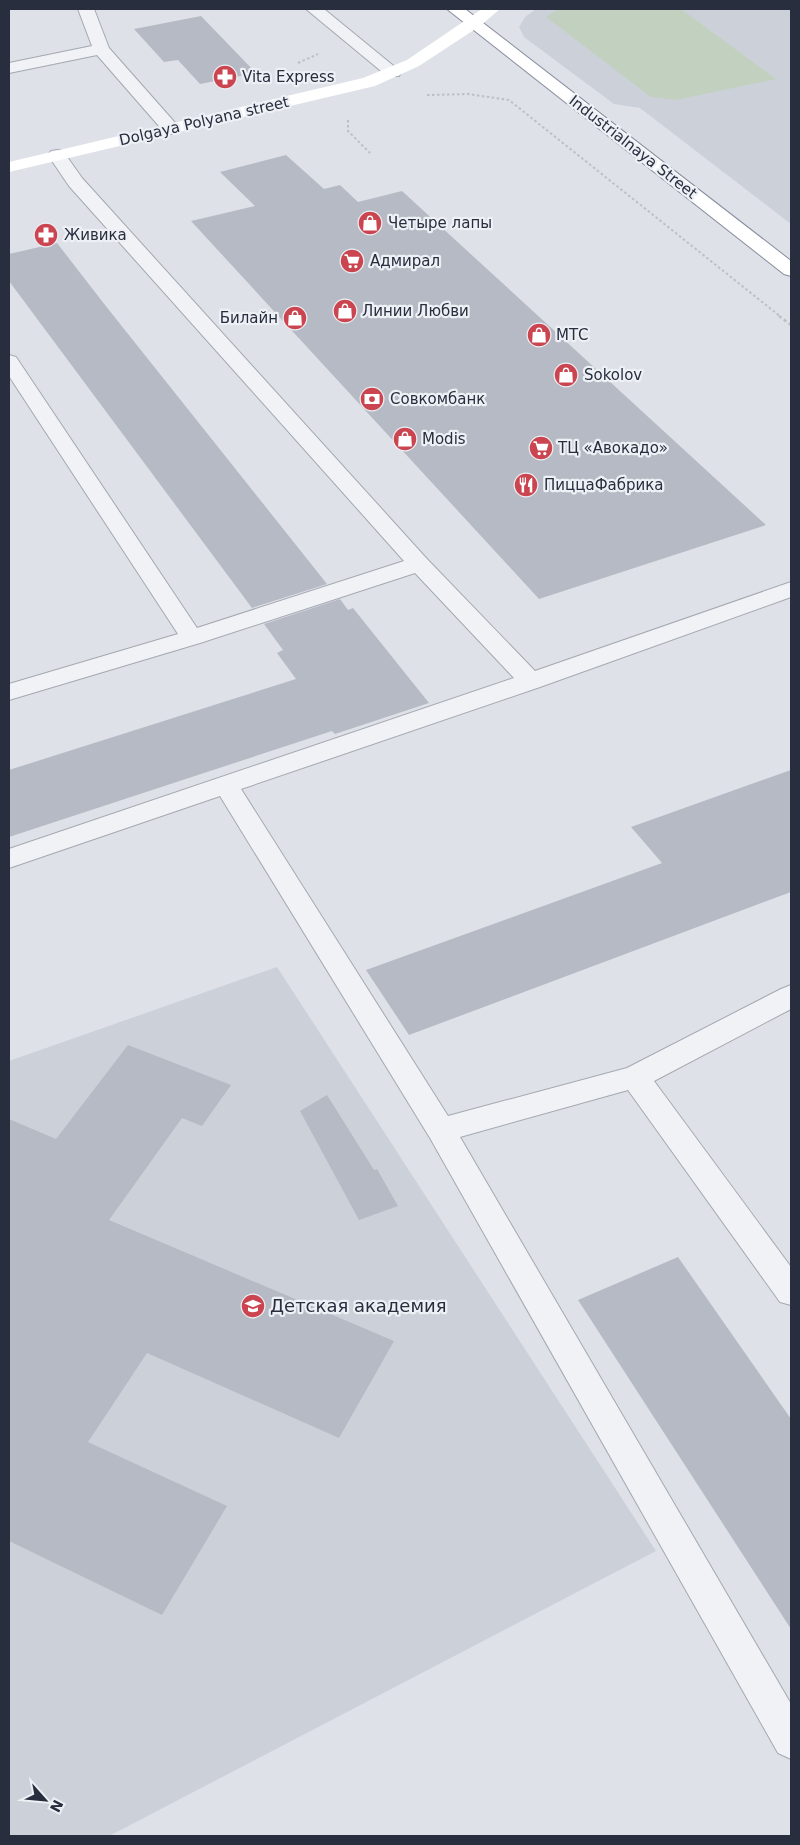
<svg xmlns="http://www.w3.org/2000/svg" width="800" height="1845" viewBox="0 0 800 1845" font-family="'DejaVu Sans',sans-serif">
	<style>
		.built { fill: #ccd0d9 }
		.green { fill: #c2d1bf }
		.building { fill: #b5bac4 }
		.lines { fill: none; stroke-linecap: round; stroke-linejoin: round }
		.service-casing { stroke: #a4a8b1; stroke-width: 2 }
		.trunk-casing { stroke: #868d9d; stroke-width: 2 }
		.path-far1 { stroke: #bdbfc6; stroke-width: 2; stroke-dasharray: 2.5 2.5; stroke-linecap: butt }
		.path { stroke: #bdbfc6; stroke-width: 2.5; stroke-dasharray: 3 3; stroke-linecap: butt }
		.service { fill: #f1f2f6; fill-rule: evenodd }
		.secondary { fill: #fff; fill-rule: evenodd }
		.trunk { fill: #fff; fill-rule: evenodd }
		.labels { text-anchor: middle; stroke-width: 4.5; stroke-linejoin: round; paint-order: stroke }
		.far-poi-label { font-size: 15px; fill: #282e3e; stroke: #edf0f5; text-anchor: start }
		.far-street-label { font-size: 15px; fill: #282e3e; stroke: #edf0f5 }
		.poi-label { font-size: 18px; fill: #282e3e; stroke: #edf0f5; text-anchor: start }
	</style>
	<rect width="100%" height="100%" fill="#dee1e7"/>
	<!-- built -->
	<g class="built">
		<path d="M536,9H791V224L640,108L614,104L524,37L519,27L525,17Z"/>
		<path d="M277,967L656,1551L109,1836H9V1061Z"/>
	</g>
	<!-- green -->
	<path class="green" d="M558,9H681L776,79L676,100L651,97L546,17Z"/>
	<!-- building -->
	<g class="building">
		<path d="M201,16L256,73L200,84L178,60L164,62L134,29Z"/>
		<path d="M286,155L324,189L340,185L358,202L402,191L766,525L539,599L191,221L255,206L220,172Z"/>
		<path d="M57,243L105,305L327,584L252,608L9,281V254Z"/>
		<path d="M340,599L348,610L353,608L429,703L335,734L332,731L9,837V770L296,679L277,653L283,650L264,624Z"/>
		<path d="M791,770V892L409,1035L366,970L662,863L631,827Z"/>
		<path d="M128,1045L231,1085L202,1126L182,1118L109,1220L394,1341L339,1438L147,1353L88,1442L227,1506L162,1615L9,1541V1119L56,1139Z"/>
		<path d="M327,1095L374,1170L377,1169L398,1206L359,1220L300,1111Z"/>
		<path d="M678,1257L791,1419V1629L578,1300Z"/>
	</g>
	<g class="lines">
		<!-- service casing -->
		<g class="service-casing">
			<g id="service">
				<path d="M78,9H94L109,48L177,125L180,129L177,133L171,134L165,133L97,55L9,73V63L92,46Z"/>
				<path d="M306,9H324L401,72L399,76H387Z"/>
				<path d="M57,150L63,151L82,178L427,559L535,671L791,582V597L540,687L241,789L448,1116L627,1068L781,989L791,985V1009L654,1081L791,1267V1305L780,1302L628,1090L460,1137L791,1704V1759L778,1753L430,1138L220,796L9,868V849L514,678L415,573L200,643L9,700V684L178,634L9,376V355L16,357L197,628L404,561L69,186L48,155L51,151Z"/>
			</g>
		</g>
		<!-- trunk casing -->
		<g class="trunk-casing">
			<path id="trunk" d="M447,9H465L791,261V276L784,274Z"/>
		</g>
		<!-- path-far1 -->
		<g class="path-far1">
			<path d="M298,63L318,54"/>
			<path d="M427,95L468,94L509,100L781,317"/>
			<path d="M348,120V131L370,153"/>
		</g>
		<!-- path -->
		<path class="path" d="M779,316L791,325"/>
		<!-- service -->
		<use href="#service" class="service"/>
		<!-- secondary -->
		<path class="secondary" d="M482,9H500L480,26L419,66L375,86L9,172V162L363,78L407,60Z"/>
		<!-- trunk -->
		<use href="#trunk" class="trunk"/>
	</g>
	<!-- icons -->
	<defs>
		<g id="pharmacy-disc" transform="scale(1.25)"><circle r="9.5" fill="#ca454f" stroke="#edf0f5"/><path d="M-2-6h4v4h4v4h-4v4h-4v-4h-4v-4h4Z" fill="#fff"/></g>
		<g id="shop-disc" transform="scale(1.25)"><circle r="9.5" fill="#ca454f" stroke="#edf0f5"/><path d="M-5-2.5h2.3a2.7 3.5 0 0 1 5.4 0H5L5.5 6h-11ZM-1.5-2.5h3a1.5 2.3 0 0 0-3 0Z" fill="#fff"/></g>
		<g id="supermarket-disc" transform="scale(1.25)"><circle r="9.5" fill="#ca454f" stroke="#edf0f5"/><path d="M-6-5.5h2.5l.6 2H6L4.5 2H-2.5L-4.4-4H-6ZM-1.5 3.2a1.3 1.3 0 1 0 .1 0ZM3 3.2a1.3 1.3 0 1 0 .1 0Z" fill="#fff"/></g>
		<g id="bank-disc" transform="scale(1.25)"><circle r="9.5" fill="#ca454f" stroke="#edf0f5"/><path d="M-6-4H6V4H-6ZM0-2.3a2.3 2.3 0 1 0 0 4.6a2.3 2.3 0 1 0 0-4.6Z" fill="#fff"/></g>
		<g id="restaurant-disc" transform="scale(1.25)"><circle r="9.5" fill="#ca454f" stroke="#edf0f5"/><path d="M-5-6h1v4h1v-4h1v4h1v-4h1v5L-1.5 .5V6h-2V.5L-5-1ZM5-6V6H3V1.5H1.5Q1.5-4 5-6Z" fill="#fff"/></g>
		<g id="school-disc" transform="scale(1.25)"><circle r="9.5" fill="#ca454f" stroke="#edf0f5"/><path d="M0-5L7-2L0 1L-7-2ZM-4 1L0 2.5L4 1V4Q0 6-4 4Z" fill="#fff"/></g>
	</defs>
	<g fill-rule="evenodd">
		<use href="#pharmacy-disc" x="225" y="77"/>
		<use href="#shop-disc" x="370" y="223"/>
		<use href="#pharmacy-disc" x="46" y="235"/>
		<use href="#supermarket-disc" x="352" y="261"/>
		<use href="#shop-disc" x="345" y="311"/>
		<use href="#shop-disc" x="295" y="318"/>
		<use href="#shop-disc" x="539" y="335"/>
		<use href="#shop-disc" x="566" y="375"/>
		<use href="#bank-disc" x="372" y="399"/>
		<use href="#shop-disc" x="405" y="439"/>
		<use href="#supermarket-disc" x="541" y="448"/>
		<use href="#restaurant-disc" x="526" y="485"/>
		<use href="#school-disc" x="253" y="1306"/>
	</g>
	<g class="labels">
		<!-- far-poi labels -->
		<g class="far-poi-label">
			<text x="242" y="82">Vita Express</text>
			<text x="388" y="228">Четыре лапы</text>
			<text x="64" y="240">Живика</text>
			<text x="370" y="266">Адмирал</text>
			<text x="362" y="316">Линии Любви</text>
			<text x="278" y="323" text-anchor="end">Билайн</text>
			<text x="556" y="340">МТС</text>
			<text x="584" y="380">Sokolov</text>
			<text x="390" y="404">Совкомбанк</text>
			<text x="422" y="444">Modis</text>
			<text x="558" y="453">ТЦ «Авокадо»</text>
			<text x="544" y="490">ПиццаФабрика</text>
		</g>
		<!-- far-street labels -->
		<g class="far-street-label">
			<text transform="translate(204 121) rotate(-13)" y="5">Dolgaya Polyana street</text>
			<text transform="translate(633 147) rotate(38)" y="5">Industrialnaya Street</text>
		</g>
		<!-- poi labels -->
		<g class="poi-label">
			<text x="270" y="1312">Детская академия</text>
		</g>
	</g>
	<!-- border -->
	<rect width="800" height="1845" fill="none" stroke="#282e3e" stroke-width="20"/>
	<!-- north arrow -->
	<g transform="translate(45 1800) rotate(117)" stroke="#edf0f5" stroke-width="4" paint-order="stroke">
	<path d="M0-4L9 19L0 12L-9 19Z" fill="#282e3e"/>
	<text y="-8" font-size="14" font-weight="bold" text-anchor="middle" fill="#282e3e">N</text>
	</g>
</svg>
